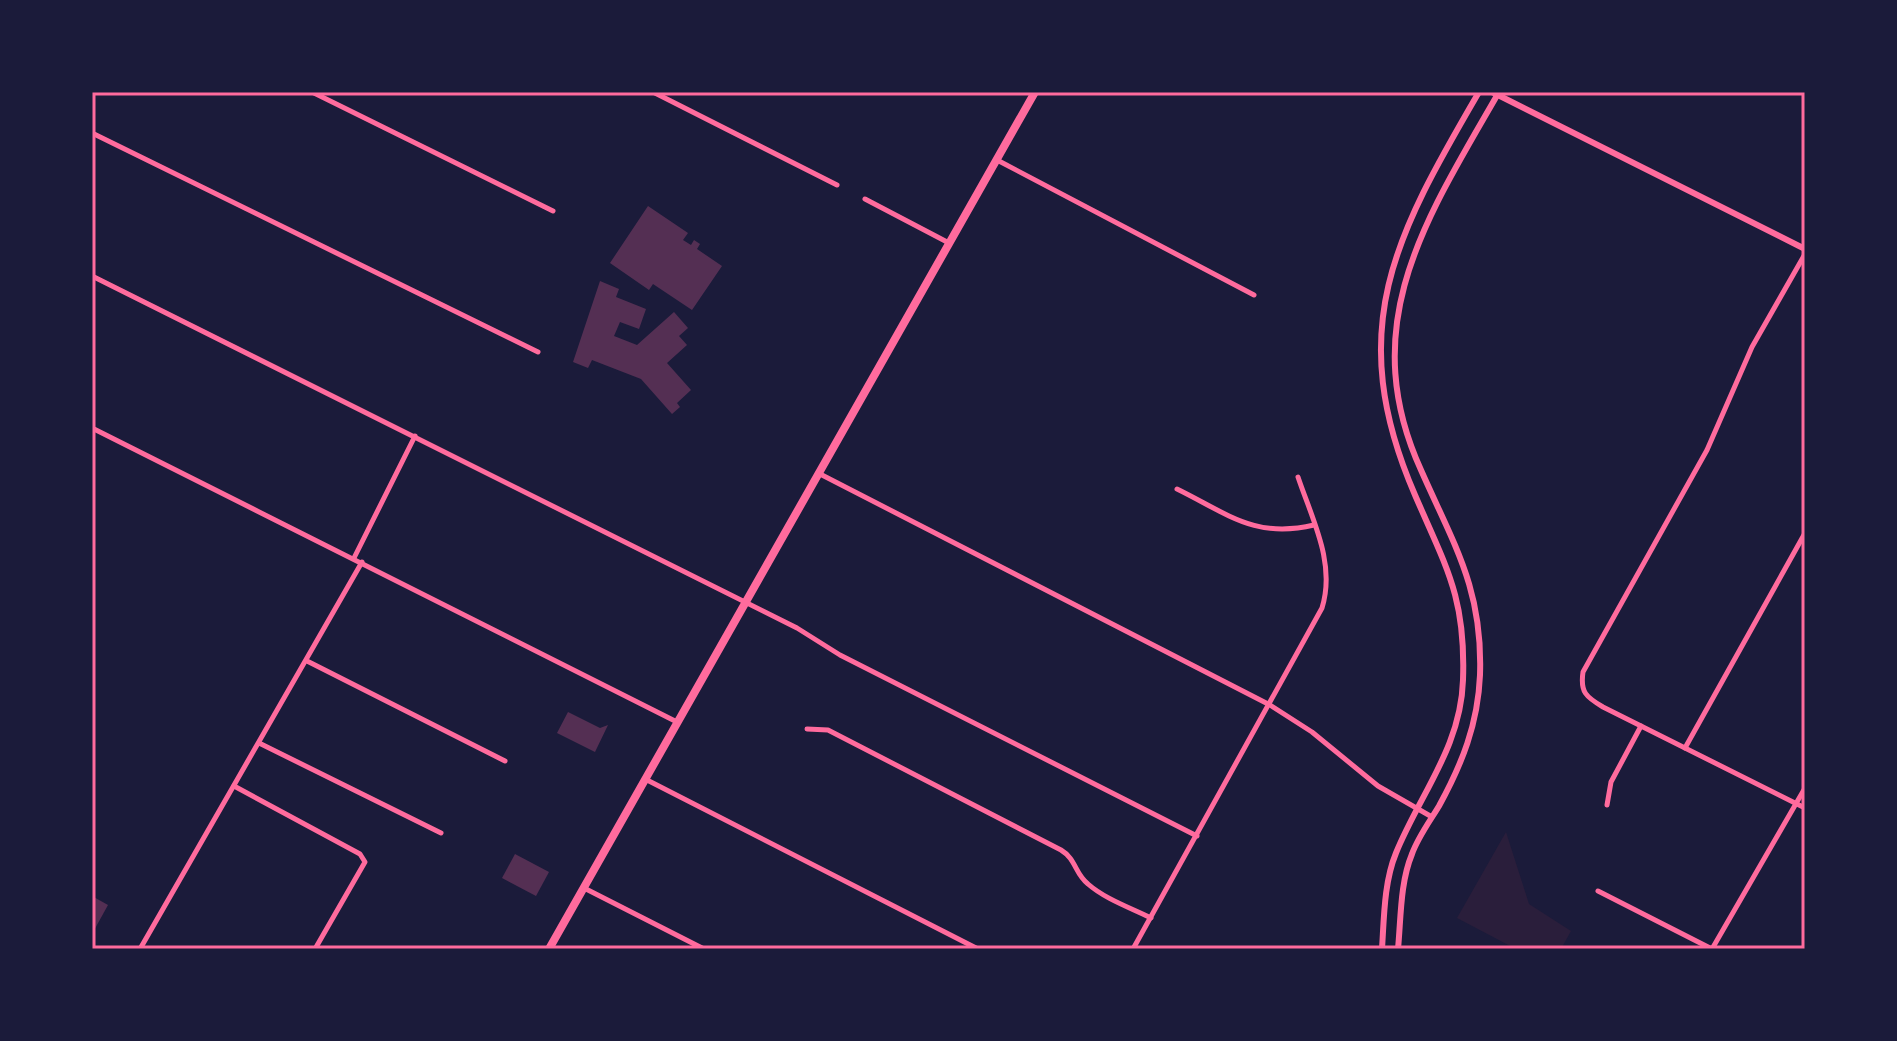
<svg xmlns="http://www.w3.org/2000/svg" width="1897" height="1041" viewBox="0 0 1897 1041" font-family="Raleway,sans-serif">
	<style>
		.green { fill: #2a1e3b }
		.building { fill: #542f53 }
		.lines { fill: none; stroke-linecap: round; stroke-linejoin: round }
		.minor { stroke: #ff6b9d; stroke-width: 5 }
		.tertiary { stroke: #ff6b9d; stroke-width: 6 }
		.primary { stroke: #ff6b9d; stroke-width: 8 }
		.neatline { fill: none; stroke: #ff6b9d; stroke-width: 3 }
	</style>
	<rect width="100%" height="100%" fill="#1b1b3a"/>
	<!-- green -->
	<path class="green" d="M1506,832L1529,904L1571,931L1561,949H1516L1457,918Z"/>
	<!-- building -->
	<g class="building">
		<path d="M648,206L688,233L683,240L691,245L694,240L700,244L697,249L722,266L692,310L653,284L649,290L610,263Z"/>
		<path d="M600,281L619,289L616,297L646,309L639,329L620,322L614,336L637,345L674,312L688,328L679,336L687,345L667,363L691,390L677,403L680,407L672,414L641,379L592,360L588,368L573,362Z"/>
		<path d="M568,712L600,728L608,725L595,752L557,733Z"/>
		<path d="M515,854L549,872L536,896L502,878Z"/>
		<path d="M92,896L108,905L92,934Z"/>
	</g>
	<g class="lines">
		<!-- minor -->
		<g class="minor">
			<path d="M312,92L553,211"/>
			<path d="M653,92L837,185"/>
			<path d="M92,133L538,352"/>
			<path d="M997,160L1254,295"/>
			<path d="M865,199L949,243"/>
			<path d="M1805,254L1752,347L1707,450L1583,672C1580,692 1586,697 1603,707L1805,808"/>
			<path d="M92,276L797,628L840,655L1197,836"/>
			<path d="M92,428L677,722"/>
			<path d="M820,474L1270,705L1312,732L1378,786L1432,817"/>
			<path d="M1177,489C1228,514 1255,539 1314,525"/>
			<path d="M354,558L415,436"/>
			<path d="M307,661L505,761"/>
			<path d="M807,729L828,730L1061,850C1076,859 1075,874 1088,884C1105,899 1131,908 1151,918"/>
			<path d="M259,743L441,833"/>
			<path d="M1685,748L1805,533"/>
			<path d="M647,780L978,949"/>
			<path d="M234,786L360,854L365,862L315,949"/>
			<path d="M1607,805L1611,782L1641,726"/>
			<path d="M584,888L704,949"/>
			<path d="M1598,891L1712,949"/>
			<path d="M140,949L362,562"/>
			<path d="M1133,949L1322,608C1336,563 1312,519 1298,477"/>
			<path d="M1712,949L1805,788"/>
		</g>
		<!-- tertiary -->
		<g class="tertiary">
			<path d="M1492,92L1805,249"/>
			<path d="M1382,949C1384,918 1384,882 1396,853C1420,794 1461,747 1463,680C1466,597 1446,567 1415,495C1343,329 1395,236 1479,92"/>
			<path d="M1398,949C1401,918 1400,883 1412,854C1418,837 1430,821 1439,806C1462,764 1478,724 1480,675C1483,589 1454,545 1421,470C1354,323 1428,216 1499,92"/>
		</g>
		<!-- primary -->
		<path class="primary" d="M549,949L1035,92"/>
	</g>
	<!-- border -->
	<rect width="1897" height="1041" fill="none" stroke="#1b1b3a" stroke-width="188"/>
	<rect x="94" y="94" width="1709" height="853" class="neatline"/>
</svg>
